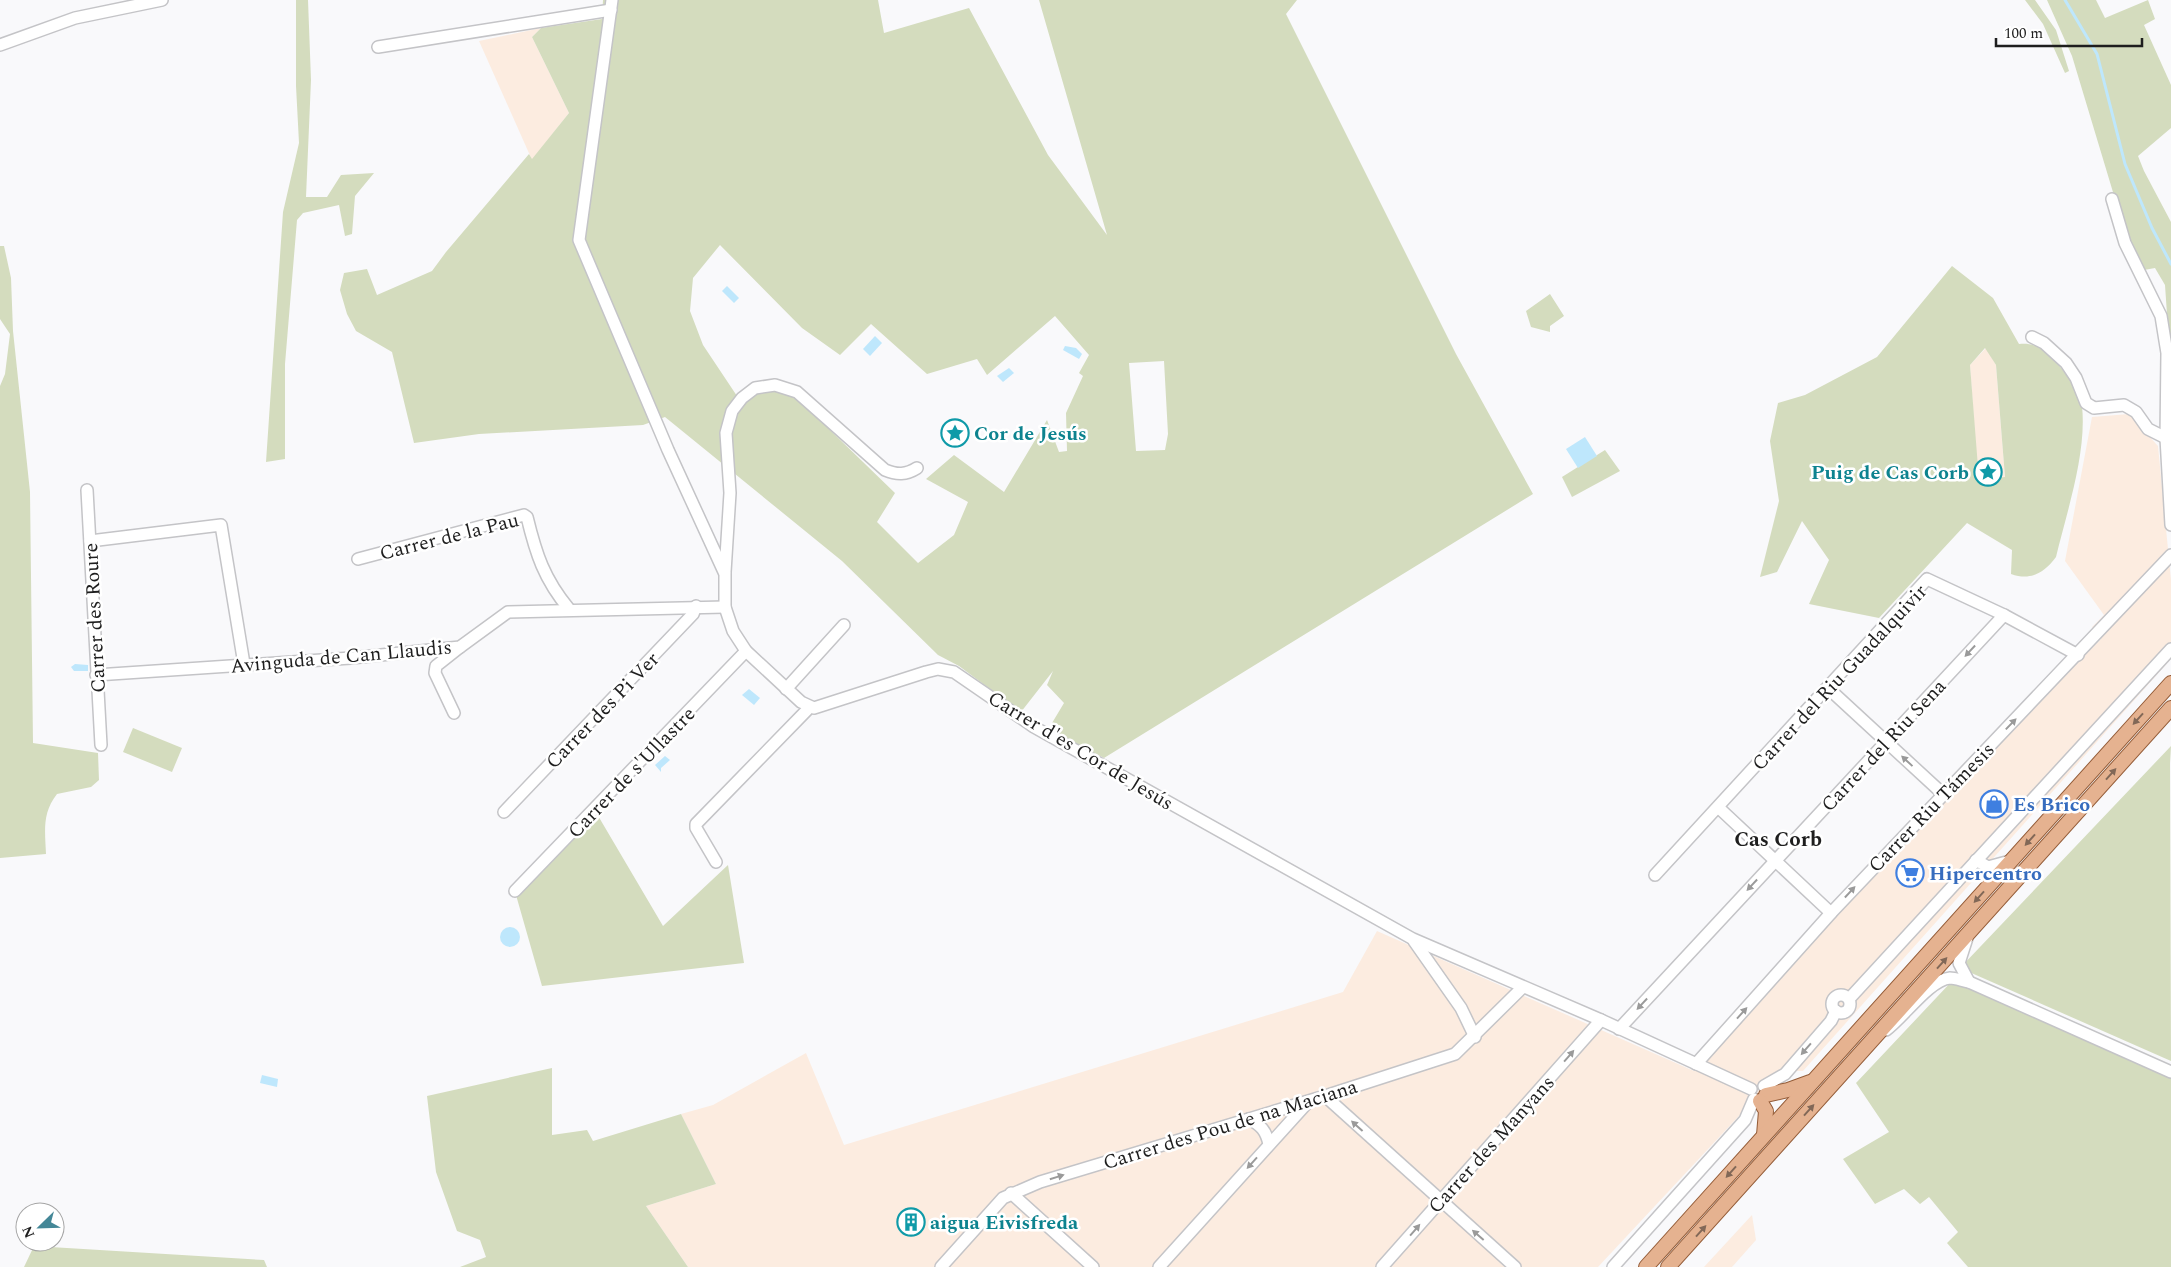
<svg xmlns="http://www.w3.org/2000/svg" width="2171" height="1267" viewBox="0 0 2171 1267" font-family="Spectral,serif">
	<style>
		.industrial { fill: #fcece0 }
		.green { fill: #d4dcbe; fill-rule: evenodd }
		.water { fill: #bee7fc }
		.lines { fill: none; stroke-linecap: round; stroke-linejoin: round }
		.stream { stroke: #bee7fc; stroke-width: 3 }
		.minor-casing { stroke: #c4c4c7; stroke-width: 14 }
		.major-casing { stroke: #945c38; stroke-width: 16 }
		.minor { stroke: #fff; stroke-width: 11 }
		.major { stroke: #e5b290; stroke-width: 14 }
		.oneway { fill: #9a9a9a }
		.oneway2 { fill: #826857 }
		.labels { text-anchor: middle; stroke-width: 5; stroke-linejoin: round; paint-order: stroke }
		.culture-label { font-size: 20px; font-weight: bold; fill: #0d838f; stroke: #fff; text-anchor: start }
		.street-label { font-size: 20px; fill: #1e1e1e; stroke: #fff }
		.shop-label { font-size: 20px; font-weight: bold; fill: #366cbe; stroke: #fff; text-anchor: start }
		.neighbourhood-label { font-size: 21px; font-weight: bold; fill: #1e1e1e; stroke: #fff }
	</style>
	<rect width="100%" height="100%" fill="#f9f9fb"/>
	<!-- industrial -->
	<g class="industrial">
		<path d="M541,28L532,37L569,113L532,160L479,41Z"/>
		<path d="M1986,348L1996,365L2005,478L1978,480L1970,365Z"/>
		<path d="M2129,414L2158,446L2171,580V659L1803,1071H1781L1598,1267H688L646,1206L716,1184L681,1114L713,1105L806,1053L844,1145L1343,992L1377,931L1694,1071L1874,871L2101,639L2092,627L2104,615L2065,561L2092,417Z"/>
		<path d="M1752,1215L1756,1240L1732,1267H1704Z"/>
	</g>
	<!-- green -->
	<g class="green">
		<path d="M296,0H308L311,80L306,197H327L341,175L374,173L355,196L352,234L345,236L339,205L303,213L297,220L285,364V459L266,462L283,212L299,143L296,86Z"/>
		<path d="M603,0H878L884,33L969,8L1048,155L1107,235L1039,0H1297L1286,14L1456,354L1533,494L1104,758L1055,733L1052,723L1064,703L1047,685L1053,671L1021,712L959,666L938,655L842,561L665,417L643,425L479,434L414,443L392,352L356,331L347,314L340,290L344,273L367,269L377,295L432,271L446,252L529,154L532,159L569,113L532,37L541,28L602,19ZM720,245L802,328L840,355L871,324L927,374L977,359L987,375L1055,316L1089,355L1079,373L1083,376L1066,413L1067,451L1059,452L1047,420L1004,492L954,455L926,479L968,502L954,535L918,563L877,522L895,493L798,399L780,390L759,392L743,405L703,345L690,311L693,278ZM1164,361L1168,434L1165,450L1136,451L1129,363Z"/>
		<path d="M2025,0H2035L2056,30L2069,71L2065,73L2043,24Z"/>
		<path d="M2047,0H2096L2105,18L2148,0L2155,19L2144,25L2171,85V128L2138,156L2144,171L2171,222V373L2165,285L2155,268L2144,270L2128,242L2072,56Z"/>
		<path d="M0,246H4L11,278L13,331L30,492L33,743L98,753L99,780L91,787L57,794C42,813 45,831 46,854L0,858V386L5,374L10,334L0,319Z"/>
		<path d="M1952,266L1993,298L2019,344C2037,342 2046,351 2057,363C2067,375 2080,391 2082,406C2087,453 2067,511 2056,557C2044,573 2031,581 2011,574L2012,550L1967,523L1879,618L1809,604L1829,560L1802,521L1777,572L1760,577L1779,501L1770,441L1778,403L1805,395L1877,357ZM1985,348L1996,365L2005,477L1979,480L1970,365Z"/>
		<path d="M1550,294L1564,316L1550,326V332L1531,327L1526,311Z"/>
		<path d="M1605,450L1620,471L1572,497L1562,477Z"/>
		<path d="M133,728L182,748L172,772L123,752Z"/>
		<path d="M2171,746L2170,763L2171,1061L1960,968Z"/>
		<path d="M597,814L663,926L728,865L744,963L542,986L516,895Z"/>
		<path d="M1953,980L2171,1071V1267H1968L1947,1243L1958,1232L1929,1197L1920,1204L1904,1189L1875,1204L1843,1159L1889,1132L1856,1083Z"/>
		<path d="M552,1068V1135L587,1130L593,1141L681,1114L716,1184L646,1206L688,1267H460L486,1257L480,1240L457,1231L436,1172L427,1096Z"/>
		<path d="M34,1246L264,1260L267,1267H24Z"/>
	</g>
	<!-- water -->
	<g class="water">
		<path d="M727,286L739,298L734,303L722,291Z"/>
		<path d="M875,336L882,343L870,356L863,349Z"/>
		<path d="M1065,346L1076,348L1082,354L1079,359L1063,350Z"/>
		<path d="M1009,368L1014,373L1003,382L997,376Z"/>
		<path d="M1585,437L1597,456L1578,468L1566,449Z"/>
		<path d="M75,664L88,665V671H74L71,667Z"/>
		<path d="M749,689L760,698L754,705L742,695Z"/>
		<path d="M665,756L670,760L661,768V772L655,765Z"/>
		<circle cx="510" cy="937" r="10"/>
		<path d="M262,1075L278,1079L277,1087L260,1083Z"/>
	</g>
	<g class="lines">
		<!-- stream -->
		<path class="stream" d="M2065,0L2097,54L2125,164L2152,228L2171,264"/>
		<!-- minor casing -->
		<g class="minor-casing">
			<g id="minor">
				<path d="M612,0L579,240L668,450L725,574V607L733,631L746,651L801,702L814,708L926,672L938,669L954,672L1034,727L1413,939L1601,1020L1751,1089"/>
				<path d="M0,45L75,18L162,0"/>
				<path d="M378,47L611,10"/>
				<path d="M2112,199L2125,243L2161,316L2167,353L2166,438L2171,525"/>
				<path d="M2032,337L2044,343L2066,363L2076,378L2086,403L2094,408L2124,405L2136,412L2148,429L2166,438"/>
				<path d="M87,490L101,745"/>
				<path d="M90,541L221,525L244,664"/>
				<path d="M358,559L524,515L527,517C536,554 544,579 569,609"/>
				<path d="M725,572L730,493L726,433L732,411L742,398L755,388L775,385L797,392L885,470C897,475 906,475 917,468"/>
				<path d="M96,675L351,658L460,647L508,612L725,607"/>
				<path d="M1828,688L1943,794"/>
				<path d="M786,689L844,625"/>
				<path d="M454,713L435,673L436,666L460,647"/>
				<path d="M1719,808L1831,913"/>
				<path d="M504,812L693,614L696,606"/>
				<path d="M1976,860L1988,867L2010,861"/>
				<path d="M716,862L696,828V824L809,708"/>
				<path d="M1655,875L1927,579L2004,615L2078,655"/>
				<path d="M515,891L746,651"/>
				<path d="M1967,938L1959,963L1969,982"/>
				<path d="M1414,941L1461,1008L1475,1037"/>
				<circle cx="1841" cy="1004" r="9"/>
				<path d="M1849,999L2171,649"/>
				<path d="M1619,1029L2004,615"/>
				<path d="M1886,1030C1904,1017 1929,980 1950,978C1955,978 1963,981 1969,982L2171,1072"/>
				<path d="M1696,1064L1831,913L2171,555"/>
				<path d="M1764,1086L1785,1074L1831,1021L1836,1011"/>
				<path d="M1325,1096L1515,1267"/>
				<path d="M1249,1119C1261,1125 1266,1131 1269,1144"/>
				<path d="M1011,1193L1093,1267"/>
				<path d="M941,1267L1003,1198L1040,1182L1325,1096L1455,1054L1523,987"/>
				<path d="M1159,1267L1308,1102"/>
				<path d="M1382,1267L1601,1020"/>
				<path d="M1613,1267L1745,1120L1754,1099"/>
			</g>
		</g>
		<!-- major casing -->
		<g class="major-casing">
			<g id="major">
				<path d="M1766,1095L1788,1090L1810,1082"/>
				<path d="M1760,1101L1766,1111L1764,1135"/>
				<path d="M1646,1267L2171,683"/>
				<path d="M1668,1267L2171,708"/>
			</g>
		</g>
		<!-- minor -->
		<use href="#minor" class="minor"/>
		<!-- major -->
		<use href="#major" class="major"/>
	</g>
	<!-- one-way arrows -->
	<defs><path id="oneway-solid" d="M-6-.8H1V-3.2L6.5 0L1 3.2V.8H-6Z" transform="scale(1.25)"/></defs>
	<g class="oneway">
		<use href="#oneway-solid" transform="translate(1970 651) rotate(133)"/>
		<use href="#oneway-solid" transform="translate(2011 724) rotate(-46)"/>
		<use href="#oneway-solid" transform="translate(1907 761) rotate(-137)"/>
		<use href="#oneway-solid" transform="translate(1752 885) rotate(133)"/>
		<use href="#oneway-solid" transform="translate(1850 892) rotate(-47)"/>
		<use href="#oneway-solid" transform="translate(1642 1004) rotate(133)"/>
		<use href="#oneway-solid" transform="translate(1742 1013) rotate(-48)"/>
		<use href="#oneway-solid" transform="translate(1806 1049) rotate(131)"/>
		<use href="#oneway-solid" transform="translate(1569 1056) rotate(-49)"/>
		<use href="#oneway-solid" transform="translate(1357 1126) rotate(-138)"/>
		<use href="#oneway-solid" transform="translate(1252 1163) rotate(132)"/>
		<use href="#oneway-solid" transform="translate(1057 1177) rotate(-17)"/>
		<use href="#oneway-solid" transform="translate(1415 1230) rotate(-49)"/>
		<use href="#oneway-solid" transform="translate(1478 1235) rotate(-139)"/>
	</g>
	<g class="oneway2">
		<use href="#oneway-solid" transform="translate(2138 719) rotate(132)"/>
		<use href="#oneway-solid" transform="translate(2111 774) rotate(-48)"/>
		<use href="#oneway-solid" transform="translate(2030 840) rotate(132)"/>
		<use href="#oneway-solid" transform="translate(1979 897) rotate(132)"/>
		<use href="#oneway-solid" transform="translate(1942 963) rotate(-48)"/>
		<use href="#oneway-solid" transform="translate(1809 1110) rotate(-48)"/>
		<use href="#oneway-solid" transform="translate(1731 1172) rotate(132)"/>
		<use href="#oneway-solid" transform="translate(1701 1231) rotate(-48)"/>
	</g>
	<!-- icons -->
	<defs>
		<g id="sight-ring" transform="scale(1.4375)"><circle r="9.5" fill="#fff" stroke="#0f9aa8" stroke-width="1.5"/><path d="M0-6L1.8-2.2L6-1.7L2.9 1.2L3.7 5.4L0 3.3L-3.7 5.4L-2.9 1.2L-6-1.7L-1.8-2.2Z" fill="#0f9aa8"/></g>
		<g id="shop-ring" transform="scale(1.4375)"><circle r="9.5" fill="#fff" stroke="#3f7fe0" stroke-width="1.5"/><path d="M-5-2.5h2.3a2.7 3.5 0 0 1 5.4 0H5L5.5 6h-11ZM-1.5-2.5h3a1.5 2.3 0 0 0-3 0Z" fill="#3f7fe0"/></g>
		<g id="supermarket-ring" transform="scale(1.4375)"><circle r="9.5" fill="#fff" stroke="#3f7fe0" stroke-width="1.5"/><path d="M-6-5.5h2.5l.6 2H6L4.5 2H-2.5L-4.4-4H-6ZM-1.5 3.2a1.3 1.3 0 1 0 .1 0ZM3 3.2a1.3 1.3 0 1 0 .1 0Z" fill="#3f7fe0"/></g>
		<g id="building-ring" transform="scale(1.4375)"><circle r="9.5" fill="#fff" stroke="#0f9aa8" stroke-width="1.5"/><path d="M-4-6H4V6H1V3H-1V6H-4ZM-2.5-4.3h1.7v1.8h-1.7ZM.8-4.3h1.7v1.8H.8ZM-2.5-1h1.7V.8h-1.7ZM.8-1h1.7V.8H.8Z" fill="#0f9aa8"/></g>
	</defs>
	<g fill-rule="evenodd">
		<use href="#sight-ring" x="955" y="433"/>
		<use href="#sight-ring" x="1988" y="472"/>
		<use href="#shop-ring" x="1994" y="804"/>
		<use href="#supermarket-ring" x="1910" y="873"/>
		<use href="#building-ring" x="911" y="1222"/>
	</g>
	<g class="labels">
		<!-- culture labels -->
		<g class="culture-label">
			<text x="974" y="440">Cor de Jesús</text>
			<text x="1969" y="479" text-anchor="end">Puig de Cas Corb</text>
			<text x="930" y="1229">aigua Eivisfreda</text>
		</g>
		<!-- street labels -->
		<g class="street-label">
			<text transform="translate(449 536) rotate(-14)" y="7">Carrer de la Pau</text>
			<text transform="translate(94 618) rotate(-93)" y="7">Carrer des Roure</text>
			<text transform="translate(341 656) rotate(-5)" y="7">Avinguda de Can Llaudis</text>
			<text transform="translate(1839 677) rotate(-47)" y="7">Carrer del Riu Guadalquivir</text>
			<text transform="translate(602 710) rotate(-46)" y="7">Carrer des Pi Ver</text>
			<text transform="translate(1883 745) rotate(-47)" y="7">Carrer del Riu Sena</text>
			<text transform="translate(1081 750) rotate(31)" y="7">Carrer d'es Cor de Jesús</text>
			<text transform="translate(631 772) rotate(-46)" y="7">Carrer de s'Ullastre</text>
			<text transform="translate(1931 807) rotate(-46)" y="7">Carrer Riu Támesis</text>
			<text transform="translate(1230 1124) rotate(-17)" y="7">Carrer des Pou de na Maciana</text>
			<text transform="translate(1491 1144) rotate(-48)" y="7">Carrer des Manyans</text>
		</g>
		<!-- shop labels -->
		<g class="shop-label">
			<text x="2013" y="811">Es Brico</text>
			<text x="1929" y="880">Hipercentro</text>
		</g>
		<!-- neighbourhood labels -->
		<g class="neighbourhood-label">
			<text x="1778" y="846">Cas Corb</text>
		</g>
	</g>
	<!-- north arrow -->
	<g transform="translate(40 1227) rotate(247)"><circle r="24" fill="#ffffff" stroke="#a5a5a5"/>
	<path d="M0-4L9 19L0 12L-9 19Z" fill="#448797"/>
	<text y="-8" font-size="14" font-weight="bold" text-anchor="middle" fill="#1e1e1e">N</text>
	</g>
	<!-- scale -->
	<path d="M1996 38v8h146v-8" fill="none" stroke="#1e1e1e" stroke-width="2.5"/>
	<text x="2004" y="38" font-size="15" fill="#1e1e1e" stroke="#ffffff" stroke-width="4" paint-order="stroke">100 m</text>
</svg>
